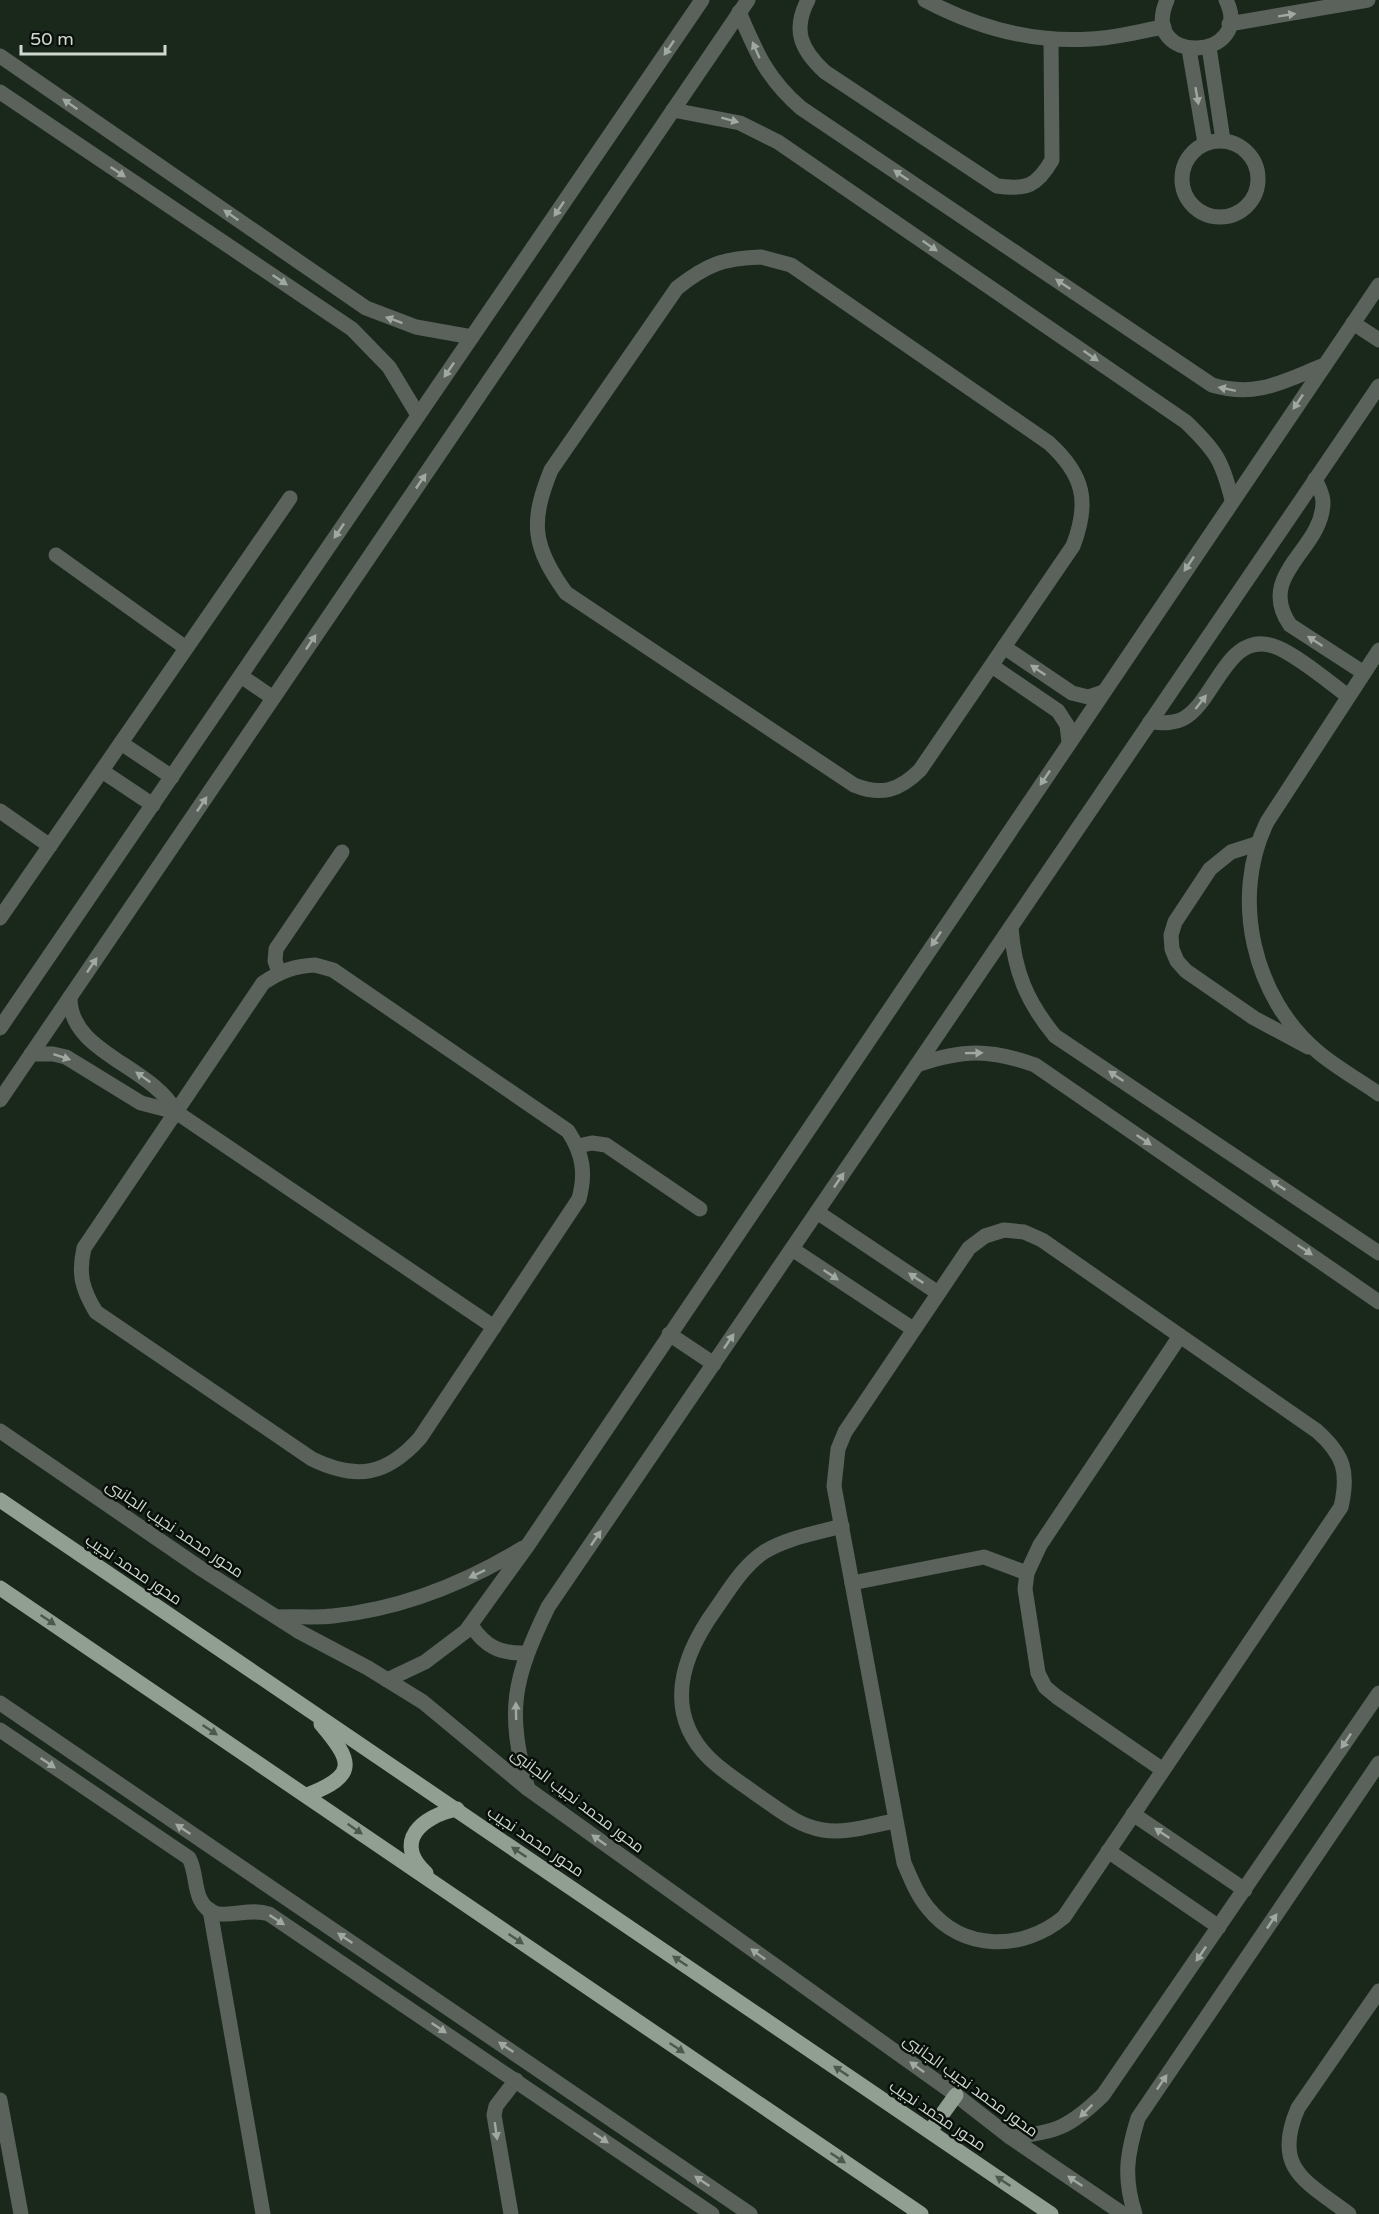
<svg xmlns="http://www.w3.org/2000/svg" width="1379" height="2214" viewBox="0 0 1379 2214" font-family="'Varela Round',Cairo,sans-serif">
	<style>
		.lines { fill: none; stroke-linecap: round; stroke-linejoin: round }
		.minor { stroke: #5a625b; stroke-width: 15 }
		.tertiary { stroke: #5a625b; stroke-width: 15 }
		.primary { stroke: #909f91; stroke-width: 15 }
		.oneway { fill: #a0a9a1 }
		.oneway2 { fill: #4c574e }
		.labels { text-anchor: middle; stroke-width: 5; stroke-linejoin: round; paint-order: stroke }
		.street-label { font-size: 16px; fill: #cfd9d0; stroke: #090f0a }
	</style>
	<rect width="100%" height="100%" fill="#1a281c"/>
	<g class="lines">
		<!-- minor -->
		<g class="minor">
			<path d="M808,0C792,30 801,50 825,72L997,186C1027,190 1037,186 1052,160L1051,39"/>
			<path d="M925,0C976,27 1032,43 1091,39C1115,38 1140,31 1164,27"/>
			<path d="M1167,0C1138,67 1256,61 1226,0"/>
			<path d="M1229,24L1368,0"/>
			<path d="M1209,47L1223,140"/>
			<path d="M1189,49L1205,143"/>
			<circle cx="1220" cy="179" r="38"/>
			<path d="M761,257L791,265L1049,443C1084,475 1090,502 1073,546L920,770C899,791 881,796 854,785L566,593C532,546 530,522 551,470L677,288C706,265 723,258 761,257Z"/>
			<path d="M1315,479C1318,486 1323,494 1323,502C1323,550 1255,574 1290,625L1364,673"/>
			<path d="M56,555L186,648"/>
			<path d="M1004,647L1072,693L1088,697L1103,692"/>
			<path d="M1379,650L1267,822C1230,897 1253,998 1318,1052C1337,1068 1359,1080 1379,1094"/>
			<path d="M992,666L1058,711L1067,725L1069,742"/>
			<path d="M1150,722C1163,723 1175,724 1186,717C1216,698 1229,628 1276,647C1297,655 1329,682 1348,696"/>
			<path d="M121,743L172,777"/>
			<path d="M102,771L153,805"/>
			<path d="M0,811L50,846"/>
			<path d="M1256,844L1231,852L1210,869L1175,922L1171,935L1172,949L1177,961L1186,971L1254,1018L1308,1047"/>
			<path d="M0,918L290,498"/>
			<path d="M315,965L333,970L568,1131C583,1154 586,1173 579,1199L420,1438C387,1475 357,1481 312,1459L96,1312C82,1289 78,1274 84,1248L263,983C281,971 294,966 315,965Z"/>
			<path d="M279,972L275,961L276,949L342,852"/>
			<path d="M70,997C69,1053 151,1065 176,1112"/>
			<path d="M31,1054H53L66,1057L141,1103L176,1112L494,1327"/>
			<path d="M578,1146L592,1143L606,1145L700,1209"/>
			<path d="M817,1212L938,1293"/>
			<path d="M1004,1230L1024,1232L1042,1240L1317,1431C1344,1455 1349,1472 1341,1507L1064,1917C1023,1951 963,1952 928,1908C917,1895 911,1879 904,1863L834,1486L838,1449L845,1432L969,1248L985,1236Z"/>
			<path d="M792,1249L913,1329"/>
			<path d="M842,1526C817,1533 786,1538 764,1552C743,1566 729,1590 715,1610C682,1656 663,1712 709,1758C723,1772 740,1782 756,1794C777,1808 797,1826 823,1830C846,1834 872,1825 895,1821"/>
			<path d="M852,1583L984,1557L1027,1573"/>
			<path d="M1163,1770L1057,1697L1045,1687L1038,1673L1025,1589L1027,1573L1040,1545L1180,1336"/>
			<path d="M1133,1814L1245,1890"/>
			<path d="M1108,1851L1219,1927"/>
			<path d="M210,1910L263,2214"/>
			<path d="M0,2100L21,2214"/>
			<path d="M511,2214L494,2115L496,2106L516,2080"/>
			<path d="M1349,2214C1305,2181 1272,2168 1298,2108L1379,1991"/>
		</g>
		<!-- tertiary -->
		<g class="tertiary">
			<path d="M739,12C756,52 767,79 801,108L1212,385C1256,398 1282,382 1322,366"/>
			<path d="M0,56L366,308L416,327L472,337"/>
			<path d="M0,92L352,329L389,367L418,415"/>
			<path d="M673,110L740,123L778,142L1186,422C1216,451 1222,460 1232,500"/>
			<path d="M1353,323L1379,340"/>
			<path d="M241,676L273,698"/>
			<path d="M1011,927C1014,971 1027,1002 1055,1036L1379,1253"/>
			<path d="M0,1028L702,0"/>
			<path d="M917,1065C963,1049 990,1049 1035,1065L1379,1302"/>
			<path d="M0,1100L748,0"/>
			<path d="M669,1334L714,1364"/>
			<path d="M0,1431L203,1570L298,1631L368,1668L423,1702L528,1789L956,2095L1010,2137L1123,2214"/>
			<path d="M277,1617C296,1616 314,1618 333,1616C401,1609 464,1584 523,1548"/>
			<path d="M471,1625C485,1647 501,1654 526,1653"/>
			<path d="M387,1680L425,1662L466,1631L528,1545L1379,285"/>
			<path d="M0,1703L750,2214"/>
			<path d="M0,1730L189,1858C196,1871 194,1886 200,1899C214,1928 244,1905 269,1914L712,2214"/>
			<path d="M528,1789C506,1710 513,1680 548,1607L1379,386"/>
			<path d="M1010,2137C1056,2133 1070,2127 1103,2095L1379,1693"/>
			<path d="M1135,2214C1123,2177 1127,2154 1138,2118L1379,1763"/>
		</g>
		<!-- primary -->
		<g class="primary">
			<path d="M0,1500L1051,2214"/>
			<path d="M0,1588L921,2214"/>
			<path d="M307,1795C359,1775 352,1761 321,1724"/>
			<path d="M426,1873C392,1842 422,1816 457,1809"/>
			<path d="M930,2131L956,2095"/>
		</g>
	</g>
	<!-- one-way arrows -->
	<defs><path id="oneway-solid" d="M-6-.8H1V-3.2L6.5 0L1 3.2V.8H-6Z" transform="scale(1.5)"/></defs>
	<g class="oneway">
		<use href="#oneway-solid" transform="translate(1287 15) rotate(-9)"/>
		<use href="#oneway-solid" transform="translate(669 48) rotate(124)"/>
		<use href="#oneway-solid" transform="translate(756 50) rotate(-114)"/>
		<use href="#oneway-solid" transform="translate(1197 96) rotate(80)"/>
		<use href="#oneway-solid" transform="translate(70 104) rotate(-145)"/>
		<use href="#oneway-solid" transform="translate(730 120) rotate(15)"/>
		<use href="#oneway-solid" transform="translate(118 172) rotate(34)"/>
		<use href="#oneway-solid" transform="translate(901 175) rotate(-146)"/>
		<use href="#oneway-solid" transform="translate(559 209) rotate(124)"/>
		<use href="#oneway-solid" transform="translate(231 215) rotate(-145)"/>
		<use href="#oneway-solid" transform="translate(930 246) rotate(35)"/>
		<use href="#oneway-solid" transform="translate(280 280) rotate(34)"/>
		<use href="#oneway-solid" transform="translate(1063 284) rotate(-146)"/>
		<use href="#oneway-solid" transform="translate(394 320) rotate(-160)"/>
		<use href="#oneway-solid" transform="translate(1091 356) rotate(35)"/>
		<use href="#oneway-solid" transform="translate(449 370) rotate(124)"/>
		<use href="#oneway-solid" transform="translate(1227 389) rotate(-168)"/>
		<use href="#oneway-solid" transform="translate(1298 402) rotate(124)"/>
		<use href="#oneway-solid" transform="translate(421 481) rotate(-56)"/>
		<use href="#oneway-solid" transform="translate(339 531) rotate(124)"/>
		<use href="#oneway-solid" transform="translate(1189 564) rotate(124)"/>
		<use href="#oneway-solid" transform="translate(1315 641) rotate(-147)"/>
		<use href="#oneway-solid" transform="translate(311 642) rotate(-56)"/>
		<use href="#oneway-solid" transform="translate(1038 670) rotate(-146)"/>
		<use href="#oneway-solid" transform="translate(1201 702) rotate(-52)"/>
		<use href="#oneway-solid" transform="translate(1045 778) rotate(124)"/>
		<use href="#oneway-solid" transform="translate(202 804) rotate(-56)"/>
		<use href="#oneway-solid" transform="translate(936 939) rotate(124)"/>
		<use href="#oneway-solid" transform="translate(92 965) rotate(-56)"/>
		<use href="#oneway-solid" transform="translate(974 1053) rotate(-1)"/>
		<use href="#oneway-solid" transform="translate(62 1057) rotate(18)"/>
		<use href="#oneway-solid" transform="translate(1116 1076) rotate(-146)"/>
		<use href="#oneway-solid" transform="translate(143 1077) rotate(-145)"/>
		<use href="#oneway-solid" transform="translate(1144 1140) rotate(34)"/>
		<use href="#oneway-solid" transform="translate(839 1180) rotate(-56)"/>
		<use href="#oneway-solid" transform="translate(1278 1185) rotate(-146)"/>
		<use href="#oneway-solid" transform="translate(1305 1250) rotate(34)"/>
		<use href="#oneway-solid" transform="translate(831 1275) rotate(34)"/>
		<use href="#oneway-solid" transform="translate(916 1278) rotate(-146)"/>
		<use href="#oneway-solid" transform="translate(729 1341) rotate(-56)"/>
		<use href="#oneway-solid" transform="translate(596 1538) rotate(-56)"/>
		<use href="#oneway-solid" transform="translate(477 1574) rotate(154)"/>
		<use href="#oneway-solid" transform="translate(516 1711) rotate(-91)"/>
		<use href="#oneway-solid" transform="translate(1346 1741) rotate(124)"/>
		<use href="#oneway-solid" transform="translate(48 1763) rotate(34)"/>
		<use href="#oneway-solid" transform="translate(183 1829) rotate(-146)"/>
		<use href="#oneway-solid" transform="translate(1162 1833) rotate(-146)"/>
		<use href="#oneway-solid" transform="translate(599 1840) rotate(-144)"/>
		<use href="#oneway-solid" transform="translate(277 1920) rotate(33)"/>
		<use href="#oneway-solid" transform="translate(1272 1921) rotate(-56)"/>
		<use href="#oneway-solid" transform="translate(345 1938) rotate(-146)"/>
		<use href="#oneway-solid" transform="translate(758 1954) rotate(-144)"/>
		<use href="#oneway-solid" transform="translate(1201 1954) rotate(124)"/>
		<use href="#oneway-solid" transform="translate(439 2028) rotate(34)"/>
		<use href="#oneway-solid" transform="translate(506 2047) rotate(-146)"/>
		<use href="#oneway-solid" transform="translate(917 2067) rotate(-144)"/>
		<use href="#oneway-solid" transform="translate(1162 2082) rotate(-56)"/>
		<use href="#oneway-solid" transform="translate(1086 2111) rotate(135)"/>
		<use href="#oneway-solid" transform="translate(496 2131) rotate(82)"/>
		<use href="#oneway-solid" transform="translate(601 2138) rotate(34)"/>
		<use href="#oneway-solid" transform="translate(702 2181) rotate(-146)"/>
		<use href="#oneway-solid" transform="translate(1075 2181) rotate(-146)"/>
	</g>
	<g class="oneway2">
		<use href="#oneway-solid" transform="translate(48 1620) rotate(34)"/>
		<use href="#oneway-solid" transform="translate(210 1730) rotate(34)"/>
		<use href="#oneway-solid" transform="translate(355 1829) rotate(35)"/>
		<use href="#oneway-solid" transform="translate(519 1852) rotate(-146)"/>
		<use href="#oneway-solid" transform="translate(516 1939) rotate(34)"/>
		<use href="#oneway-solid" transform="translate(680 1961) rotate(-146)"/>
		<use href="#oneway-solid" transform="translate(677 2048) rotate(34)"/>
		<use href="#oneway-solid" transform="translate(841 2071) rotate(-146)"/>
		<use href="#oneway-solid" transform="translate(838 2158) rotate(34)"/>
		<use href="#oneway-solid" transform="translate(1003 2181) rotate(-146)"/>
	</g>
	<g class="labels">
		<!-- street labels -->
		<g class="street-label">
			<text transform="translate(175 1528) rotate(34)" y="6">محور محمد نجيب الجانبى</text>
			<text transform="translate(134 1569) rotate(34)" y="6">محور محمد نجيب</text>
			<text transform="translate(578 1800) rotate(37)" y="6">محور محمد نجيب الجانبى</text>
			<text transform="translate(536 1841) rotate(34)" y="6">محور محمد نجيب</text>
			<text transform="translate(971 2085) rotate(36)" y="6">محور محمد نجيب الجانبى</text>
			<text transform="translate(938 2115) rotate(34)" y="6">محور محمد نجيب</text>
		</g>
	</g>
	<!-- scale -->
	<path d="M21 45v9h144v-9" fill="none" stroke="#cfd9d0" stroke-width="3"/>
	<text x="30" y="45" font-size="18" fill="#cfd9d0" stroke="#090f0a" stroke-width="4.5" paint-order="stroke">50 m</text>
</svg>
